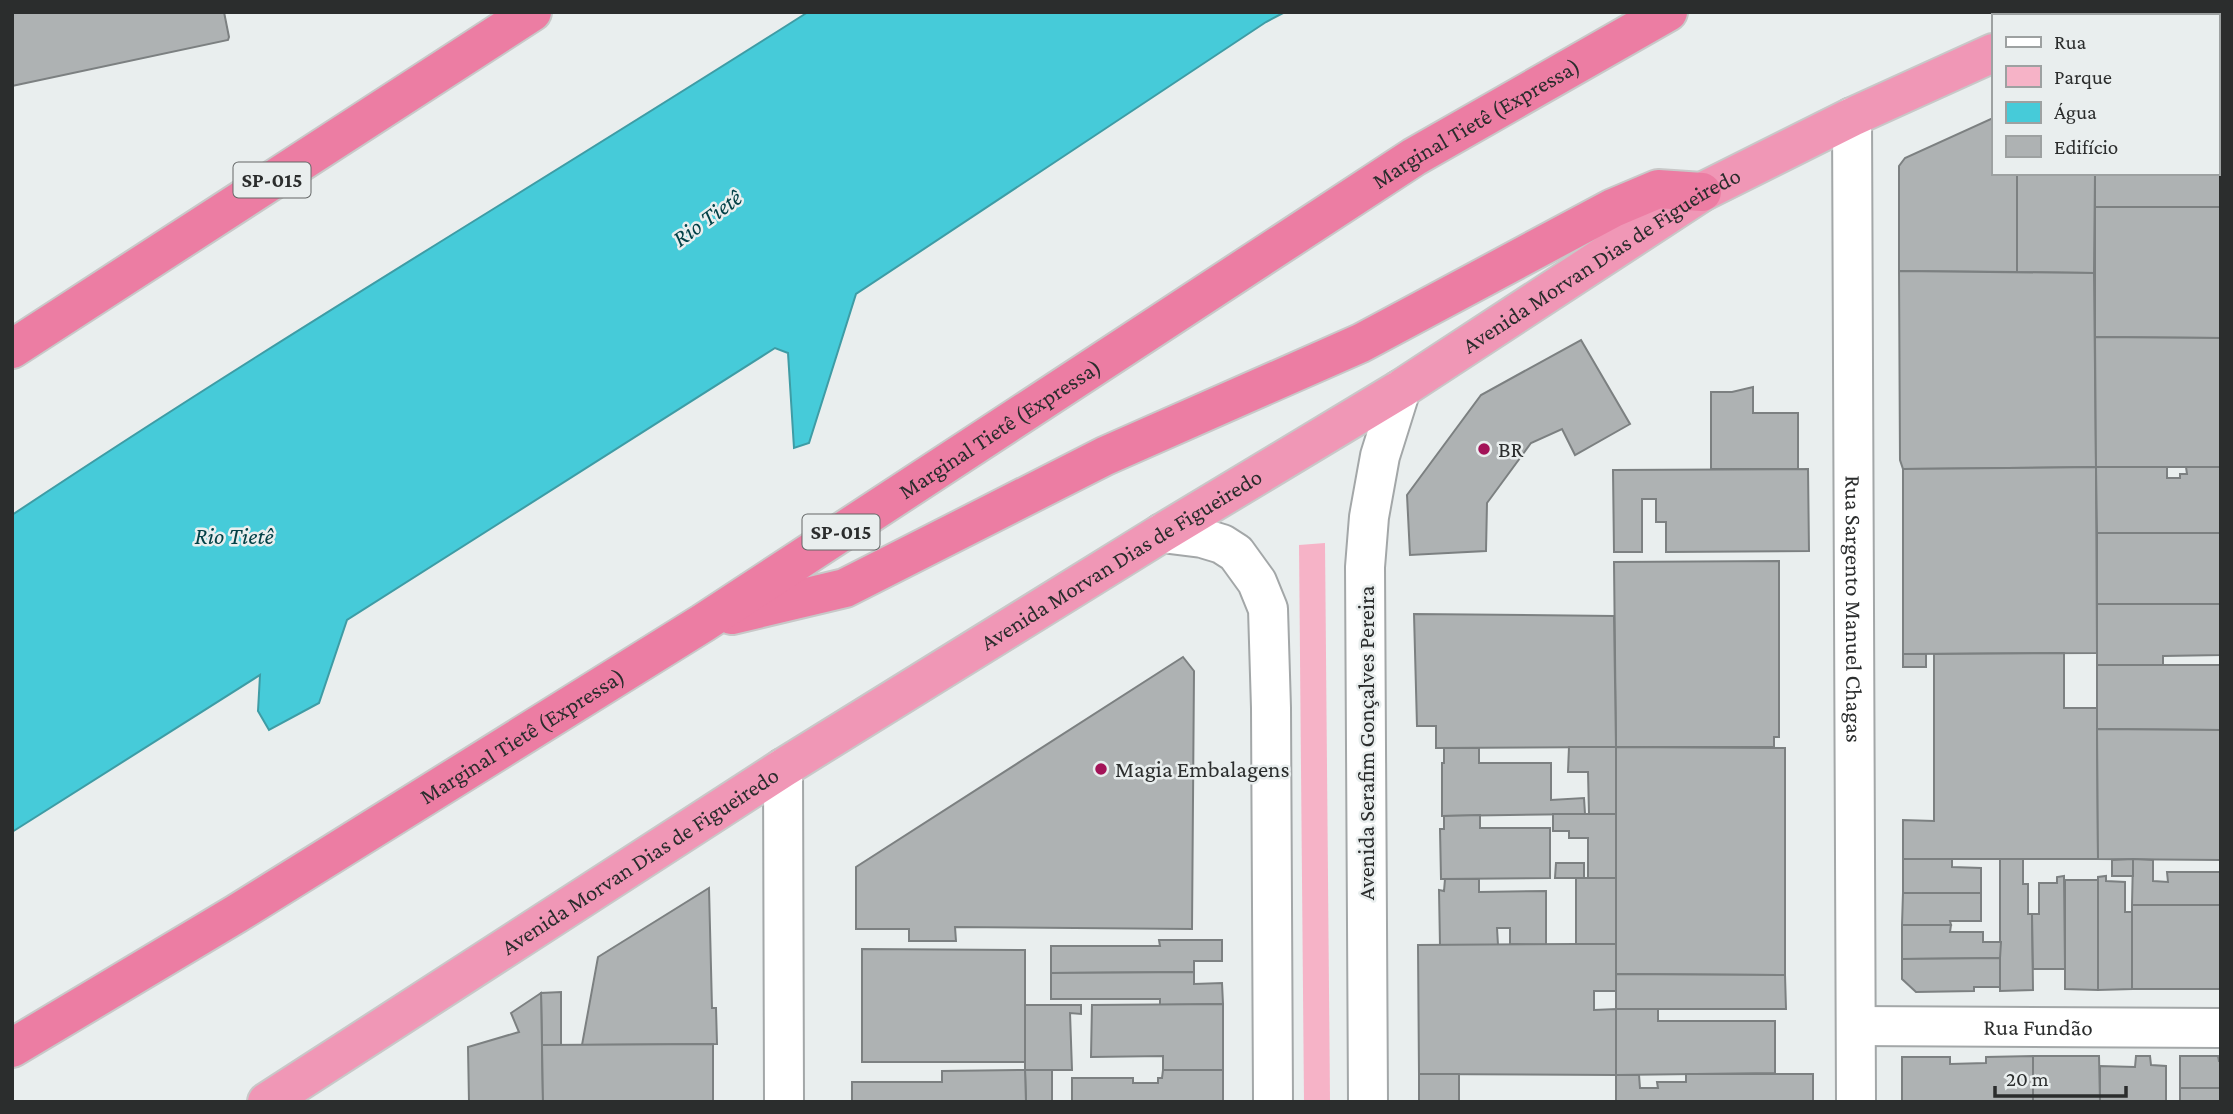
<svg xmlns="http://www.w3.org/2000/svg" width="2233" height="1114" viewBox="0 0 2233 1114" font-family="'Crimson Pro',serif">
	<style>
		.green { fill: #f6b3c7 }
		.water { fill: #46cbd9; stroke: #3e9ca5; stroke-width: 2 }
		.building { fill: #aeb2b3; stroke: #7c8081; stroke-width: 2 }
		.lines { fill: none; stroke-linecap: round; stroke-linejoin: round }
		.minor-casing { stroke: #a3a7a8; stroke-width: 42 }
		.secondary-casing { stroke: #a3a7a8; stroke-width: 42 }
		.trunk-casing { stroke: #c8c8c8; stroke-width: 42 }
		.motorway-casing { stroke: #c8c8c8; stroke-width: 42 }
		.minor { stroke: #fff; stroke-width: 38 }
		.secondary { stroke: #fff; stroke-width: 38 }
		.trunk { stroke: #f097b6; stroke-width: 38 }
		.motorway { stroke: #ec7da3; stroke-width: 38 }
		.poi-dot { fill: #a31358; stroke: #e9eeee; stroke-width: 2.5 }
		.labels { text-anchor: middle; stroke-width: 5; stroke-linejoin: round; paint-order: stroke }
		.shield { fill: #e9eeee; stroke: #646767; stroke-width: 2 }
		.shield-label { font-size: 21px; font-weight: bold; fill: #2b2d2d }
		.street-label { font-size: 23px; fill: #2b2d2d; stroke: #e9eeee }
		.poi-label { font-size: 23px; fill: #2b2d2d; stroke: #e9eeee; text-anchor: start }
		.water-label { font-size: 24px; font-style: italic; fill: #024147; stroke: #e9eeee }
	</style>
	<rect width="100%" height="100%" fill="#e9eeee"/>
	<!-- green -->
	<path class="green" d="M1325,543L1330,1102H1304L1299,545Z"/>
	<!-- water -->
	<path class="water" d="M808,12H1285L1266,22L856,294L809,443L794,448L788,353L775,348L347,620L319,703L269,730L258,711L260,675L12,832V515C273,341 543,181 808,12Z"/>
	<!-- building -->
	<g class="building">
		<path d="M12,12H224L229,37L228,40L12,86Z"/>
		<path d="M1993,118V173H2017V272L1899,271V166L1905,158Z"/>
		<path d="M2217,165H2221V207H2095V173H2217Z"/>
		<path d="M2017,173H2095L2094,273L2017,272Z"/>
		<path d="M2095,207H2221V338L2095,337Z"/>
		<path d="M1899,271L2094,273L2096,467L1903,469L1900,460Z"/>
		<path d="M2095,337L2221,338V467H2096Z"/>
		<path d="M1581,340L1630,424L1575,455L1562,429L1531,443L1487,503L1486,551L1410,555L1407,495L1481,395Z"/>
		<path d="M1753,387V413H1798V469H1711V392H1732Z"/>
		<path d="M2096,467L2097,653L1903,654V469Z"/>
		<path d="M2096,467H2167V478H2180V474H2187L2186,467H2221V533H2097Z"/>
		<path d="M1808,469L1809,551L1666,552V522H1656V499H1642V552H1614L1613,470Z"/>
		<rect x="2097" y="533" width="124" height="71"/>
		<path d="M1779,561V737H1774V747H1616L1614,562Z"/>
		<path d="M2097,604H2221V655L2163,656V665H2097Z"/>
		<path d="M1414,614L1614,616L1616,747L1436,748V726H1417Z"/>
		<path d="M2064,653V708H2097L2098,859H1903V820L1934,821V654Z"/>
		<rect x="1903" y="654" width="23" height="13"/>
		<path d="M1183,657L1194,671L1192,929L955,927L956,941H909V929H856V867Z"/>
		<path d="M2097,665H2221V730L2097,729Z"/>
		<path d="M2097,729L2221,730V860L2098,859Z"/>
		<path d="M1569,747H1616V814H1589L1588,772H1568Z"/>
		<path d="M1616,747L1785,748V975L1616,974Z"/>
		<path d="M1444,748H1479V763H1551V800L1584,798L1585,814L1442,816V763H1444Z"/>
		<path d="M1553,814H1616V878H1588V838H1569V831H1553Z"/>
		<path d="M1480,815V828H1550V878L1441,879L1440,829H1444V816Z"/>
		<path d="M1903,859H1952V867L1981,868V893H1903Z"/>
		<path d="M2000,859H2023V884H2028V914H2032L2033,990L2000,991Z"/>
		<path d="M2133,859L2153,860V881L2168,882L2167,872H2221V905H2132Z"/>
		<path d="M2133,859V876H2112V860Z"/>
		<path d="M1556,863H1584V878H1555Z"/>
		<path d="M2064,876L2065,969H2033L2032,914H2039V883H2057V877Z"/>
		<path d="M2106,876V881L2125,882V912H2133L2132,989L2098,990V877Z"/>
		<rect x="1576" y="878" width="40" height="66"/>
		<path d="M1445,879H1479V892L1546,891V945L1510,944V928H1497L1498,945H1440L1439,890L1444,891Z"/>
		<path d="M2065,880H2098V990L2065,989Z"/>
		<path d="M709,888L712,1008H716L717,1044L582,1045L598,957Z"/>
		<path d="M1903,893H1981V921H1950L1951,925H1902Z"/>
		<rect x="2132" y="905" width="89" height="84"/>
		<path d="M1902,925H1951L1950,932H1983V942H2001L2000,958L1902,959Z"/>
		<path d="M1159,940H1222V961H1194V972L1051,973V946H1160Z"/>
		<path d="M1576,944H1616V991H1594V1010L1616,1009V1075L1419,1074L1418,945Z"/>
		<path d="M862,949L1025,950V1062H862Z"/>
		<path d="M2000,958V987H1974V991L1916,992L1902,979V959Z"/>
		<path d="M1194,972V984L1222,983L1223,1004L1160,1005V999H1051V973Z"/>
		<path d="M1616,974L1785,975L1786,1009H1616Z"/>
		<path d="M561,992V1045H542L541,993Z"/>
		<path d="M541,993L543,1102H469L468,1047L519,1032L511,1013Z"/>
		<path d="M1223,1004V1070H1163V1056L1091,1057L1092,1005Z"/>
		<path d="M1025,1005H1081V1014L1070,1013L1072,1070H1025Z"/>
		<path d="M1616,1009H1658V1021H1775V1073L1616,1075Z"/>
		<path d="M713,1044V1102H543L542,1045Z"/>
		<path d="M2033,1056H2099L2100,1102H2033Z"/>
		<path d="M2033,1056V1102H1902V1057H1950V1064L1986,1063V1057Z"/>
		<path d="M2136,1056H2150L2151,1065L2166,1066V1102H2100V1066L2135,1067Z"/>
		<path d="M2180,1056H2218L2219,1061H2221V1088H2180Z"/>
		<path d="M1025,1070H1052V1102H1026Z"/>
		<path d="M1025,1070L1026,1102H852V1082H942V1071Z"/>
		<path d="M1163,1070H1223V1102H1072V1078H1133V1083H1158V1078H1162Z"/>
		<rect x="1419" y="1074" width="40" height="28"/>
		<path d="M1686,1074H1813V1102H1616V1075H1639L1640,1088H1658L1657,1082H1686Z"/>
		<rect x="2180" y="1088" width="41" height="14"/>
	</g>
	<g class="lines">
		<!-- minor casing -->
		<g class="minor-casing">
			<g id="minor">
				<path id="s1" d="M1852,117L1856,1102"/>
				<path d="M783,768L784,1102"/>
				<path id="s2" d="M1856,1026L2221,1028"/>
			</g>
		</g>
		<!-- secondary casing -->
		<g class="secondary-casing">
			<g id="secondary">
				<path d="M1162,533L1202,538L1222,544L1236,553L1257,582L1268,609L1271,708L1273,1102"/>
				<path d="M1368,1102L1365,567L1369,517L1380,456L1401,389"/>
			</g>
		</g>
		<!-- trunk casing -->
		<g class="trunk-casing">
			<g id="trunk">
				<path d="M2075,16L2083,12"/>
				<path id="s3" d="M267,1102L783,768L1162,533L1401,389L1702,192L1852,117L1993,53"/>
			</g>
		</g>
		<!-- motorway casing -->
		<g class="motorway-casing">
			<g id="motorway">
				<path d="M12,349L532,12"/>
				<path d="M732,615L845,588L1105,456L1361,343L1613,208L1658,189L1702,192"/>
				<path id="s4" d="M12,1048L236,914L703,623L1414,157L1668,12"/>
			</g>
		</g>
		<!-- minor -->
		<use href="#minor" class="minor"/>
		<!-- secondary -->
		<use href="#secondary" class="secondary"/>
		<!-- trunk -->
		<use href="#trunk" class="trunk"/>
		<!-- motorway -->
		<use href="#motorway" class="motorway"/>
	</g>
	<!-- markers -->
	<g class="poi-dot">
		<circle cx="1484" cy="449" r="7"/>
		<circle cx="1101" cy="769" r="7"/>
	</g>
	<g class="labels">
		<!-- shield labels -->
		<g class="shield">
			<rect x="233.5" y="162.5" width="77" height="35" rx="5"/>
			<rect x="802.5" y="514.5" width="77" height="35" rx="5"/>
		</g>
		<g class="shield-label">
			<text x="272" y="187">SP-015</text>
			<text x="841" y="539">SP-015</text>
		</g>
		<!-- street labels -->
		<g class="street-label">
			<text dy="8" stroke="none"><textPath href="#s4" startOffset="1732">Marginal Tietê (Expressa)</textPath></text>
			<text dy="8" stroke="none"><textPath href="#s3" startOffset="1578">Avenida Morvan Dias de Figueiredo</textPath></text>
			<text dy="8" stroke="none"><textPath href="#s4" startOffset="1166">Marginal Tietê (Expressa)</textPath></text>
			<text dy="8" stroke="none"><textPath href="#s3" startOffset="1012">Avenida Morvan Dias de Figueiredo</textPath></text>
			<text dy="8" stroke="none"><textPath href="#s1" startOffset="492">Rua Sargento Manuel Chagas</textPath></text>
			<text dy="8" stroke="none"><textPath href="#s4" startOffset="598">Marginal Tietê (Expressa)</textPath></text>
			<text transform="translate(1366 743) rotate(-90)" y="8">Avenida Serafim Gonçalves Pereira</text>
			<text dy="8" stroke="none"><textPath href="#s3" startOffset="444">Avenida Morvan Dias de Figueiredo</textPath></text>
			<text dy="8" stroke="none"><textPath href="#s2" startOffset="182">Rua Fundão</textPath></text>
		</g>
		<!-- poi labels -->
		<g class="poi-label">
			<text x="1498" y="457">BR</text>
			<text x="1115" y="777">Magia Embalagens</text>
		</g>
		<!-- water labels -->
		<g class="water-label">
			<text transform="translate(707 218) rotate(-36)" y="8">Rio Tietê</text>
			<text x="234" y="544">Rio Tietê</text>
		</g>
	</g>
	<!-- border -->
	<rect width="2233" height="1114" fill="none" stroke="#2b2d2d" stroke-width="28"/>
	<!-- legend -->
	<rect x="1992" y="14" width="228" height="161" fill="#e9eeee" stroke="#9da1a1" stroke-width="2"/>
	<rect x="2006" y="37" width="35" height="10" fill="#ffffff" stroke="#9da1a1" stroke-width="2"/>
	<text x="2054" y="49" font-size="21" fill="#2b2d2d">Rua</text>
	<rect x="2006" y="66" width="35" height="21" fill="#f6b3c7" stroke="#9da1a1" stroke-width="2"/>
	<text x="2054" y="84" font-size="21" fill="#2b2d2d">Parque</text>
	<rect x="2006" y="102" width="35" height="21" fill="#46cbd9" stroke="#9da1a1" stroke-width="2"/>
	<text x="2054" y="119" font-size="21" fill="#2b2d2d">Água</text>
	<rect x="2006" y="136" width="35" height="21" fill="#aeb2b3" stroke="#9da1a1" stroke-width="2"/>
	<text x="2054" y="154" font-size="21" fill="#2b2d2d">Edifício</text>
	<!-- scale -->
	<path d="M1995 1086v10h131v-10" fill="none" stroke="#2b2d2d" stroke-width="3.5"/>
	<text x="2006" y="1086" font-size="21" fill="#2b2d2d" stroke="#e9eeee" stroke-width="5" paint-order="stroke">20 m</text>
</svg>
